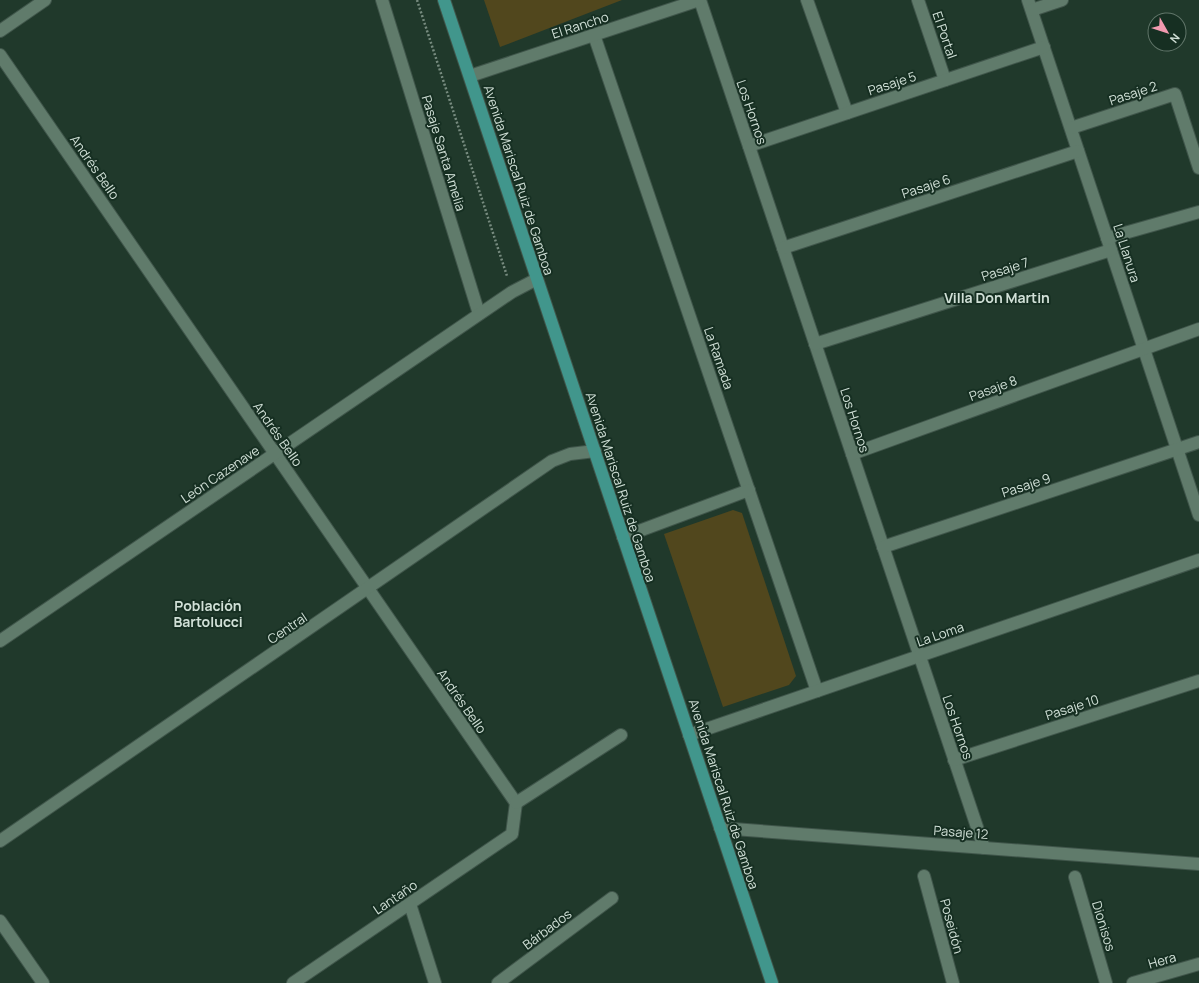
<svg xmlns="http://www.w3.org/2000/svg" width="1199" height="983" viewBox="0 0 1199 983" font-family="Manrope,sans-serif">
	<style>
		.green { fill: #51471d }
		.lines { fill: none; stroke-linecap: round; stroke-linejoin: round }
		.street-casing { stroke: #40564b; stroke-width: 14 }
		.primary-casing { stroke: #40564b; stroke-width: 14 }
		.path { stroke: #778b7f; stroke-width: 2.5; stroke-dasharray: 2 2; stroke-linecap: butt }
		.street { stroke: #607b6b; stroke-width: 12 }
		.primary { stroke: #41968c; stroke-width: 12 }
		.labels { text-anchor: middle; stroke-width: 4; stroke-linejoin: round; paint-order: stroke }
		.street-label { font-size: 13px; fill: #d1e0d7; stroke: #162f22 }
		.neighbourhood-label { font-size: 14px; font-weight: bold; fill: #d1e0d7; stroke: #162f22 }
	</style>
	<rect width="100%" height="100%" fill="#20392b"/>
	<!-- green -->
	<g class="green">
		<path d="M484,0H622L500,47Z"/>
		<path d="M733,510L742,513L796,676L789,685L723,707L664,534Z"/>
	</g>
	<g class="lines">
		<!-- street casing -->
		<g class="street-casing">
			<g id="street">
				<path d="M382,0L479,314"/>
				<path d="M700,0L984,848"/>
				<path d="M807,0L847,113"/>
				<path d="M918,0L945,80"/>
				<path d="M1028,0L1199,515"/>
				<path d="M1032,10L1062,0"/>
				<path d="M0,31L45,0"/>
				<path d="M594,35L817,691"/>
				<path d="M0,55L516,803L512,834L293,983"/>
				<path d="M470,76L699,0"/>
				<path d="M1071,128L1175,94L1199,168"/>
				<path d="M749,146L1044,47"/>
				<path d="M1107,238L1199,212"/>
				<path d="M783,248L1078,151"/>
				<path d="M815,344L1111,250"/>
				<path d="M852,454L1199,329"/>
				<path d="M623,537L749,490"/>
				<path d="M883,547L1199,442"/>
				<path d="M0,641L512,292L537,279"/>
				<path d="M689,735L1199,560"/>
				<path d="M954,760L1199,681"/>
				<path d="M516,803L621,735"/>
				<path d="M720,828L1199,864"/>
				<path d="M0,841L552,461L570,454L595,451"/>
				<path d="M924,876L953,983"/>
				<path d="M1075,877L1106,983"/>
				<path d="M410,904L435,983"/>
				<path d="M0,921L43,983"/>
				<path d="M498,983L612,898"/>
				<path d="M1133,983L1199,964"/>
			</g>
		</g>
		<!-- primary casing -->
		<g class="primary-casing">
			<path id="primary" d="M444,0L772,983"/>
		</g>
		<!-- path -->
		<path class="path" d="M417,0L507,276"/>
		<!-- street -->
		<use href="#street" class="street"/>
		<!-- primary -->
		<use href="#primary" class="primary"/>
	</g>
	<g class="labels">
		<!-- street labels -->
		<g class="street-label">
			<text transform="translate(580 25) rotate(-18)" y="5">El Rancho</text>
			<text transform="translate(945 35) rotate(71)" y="5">El Portal</text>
			<text transform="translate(892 83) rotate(-18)" y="5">Pasaje 5</text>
			<text transform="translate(1133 93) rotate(-18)" y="5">Pasaje 2</text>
			<text transform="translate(752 112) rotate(71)" y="5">Los Hornos</text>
			<text transform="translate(444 153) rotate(73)" y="5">Pasaje Santa Amelia</text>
			<text transform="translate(95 167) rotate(55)" y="5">Andrés Bello</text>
			<text transform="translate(519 180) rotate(72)" y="5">Avenida Mariscal Ruiz de Gamboa</text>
			<text transform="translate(926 186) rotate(-18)" y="5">Pasaje 6</text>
			<text transform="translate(1127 253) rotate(72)" y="5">La Llanura</text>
			<text transform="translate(1005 269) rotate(-18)" y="5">Pasaje 7</text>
			<text transform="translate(719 358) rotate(71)" y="5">La Ramada</text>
			<text transform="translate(993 388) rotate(-20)" y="5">Pasaje 8</text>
			<text transform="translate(855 420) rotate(72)" y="5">Los Hornos</text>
			<text transform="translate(278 434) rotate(55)" y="5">Andrés Bello</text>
			<text transform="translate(220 474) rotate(-34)" y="5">León Cazenave</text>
			<text transform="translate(1026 485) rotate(-18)" y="5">Pasaje 9</text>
			<text transform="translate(621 487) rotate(72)" y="5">Avenida Mariscal Ruiz de Gamboa</text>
			<text transform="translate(287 628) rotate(-34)" y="5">Central</text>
			<text transform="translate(940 634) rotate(-19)" y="5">La Loma</text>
			<text transform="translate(462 701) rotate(55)" y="5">Andrés Bello</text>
			<text transform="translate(1072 707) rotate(-18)" y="5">Pasaje 10</text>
			<text transform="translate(958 727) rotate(71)" y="5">Los Hornos</text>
			<text transform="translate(724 794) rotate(72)" y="5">Avenida Mariscal Ruiz de Gamboa</text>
			<text transform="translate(961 832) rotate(4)" y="5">Pasaje 12</text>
			<text transform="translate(395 897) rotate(-34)" y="5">Lantaño</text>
			<text transform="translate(952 926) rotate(75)" y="5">Poseidón</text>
			<text transform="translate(1104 926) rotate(73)" y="5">Dionisos</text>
			<text transform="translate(547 929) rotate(-37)" y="5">Bárbados</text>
			<text transform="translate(1162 960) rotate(-16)" y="5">Hera</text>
		</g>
		<!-- neighbourhood labels -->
		<g class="neighbourhood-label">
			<text x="997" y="303">Villa Don Martin</text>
			<text x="208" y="611">Población<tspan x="208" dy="16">Bartolucci</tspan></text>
		</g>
	</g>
	<!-- north arrow -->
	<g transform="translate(1167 32) rotate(129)"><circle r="19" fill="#162f22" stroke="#61766a"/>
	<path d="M0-3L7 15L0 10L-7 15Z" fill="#f29ab0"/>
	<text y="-6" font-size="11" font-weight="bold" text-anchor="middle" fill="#d1e0d7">N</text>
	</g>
</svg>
